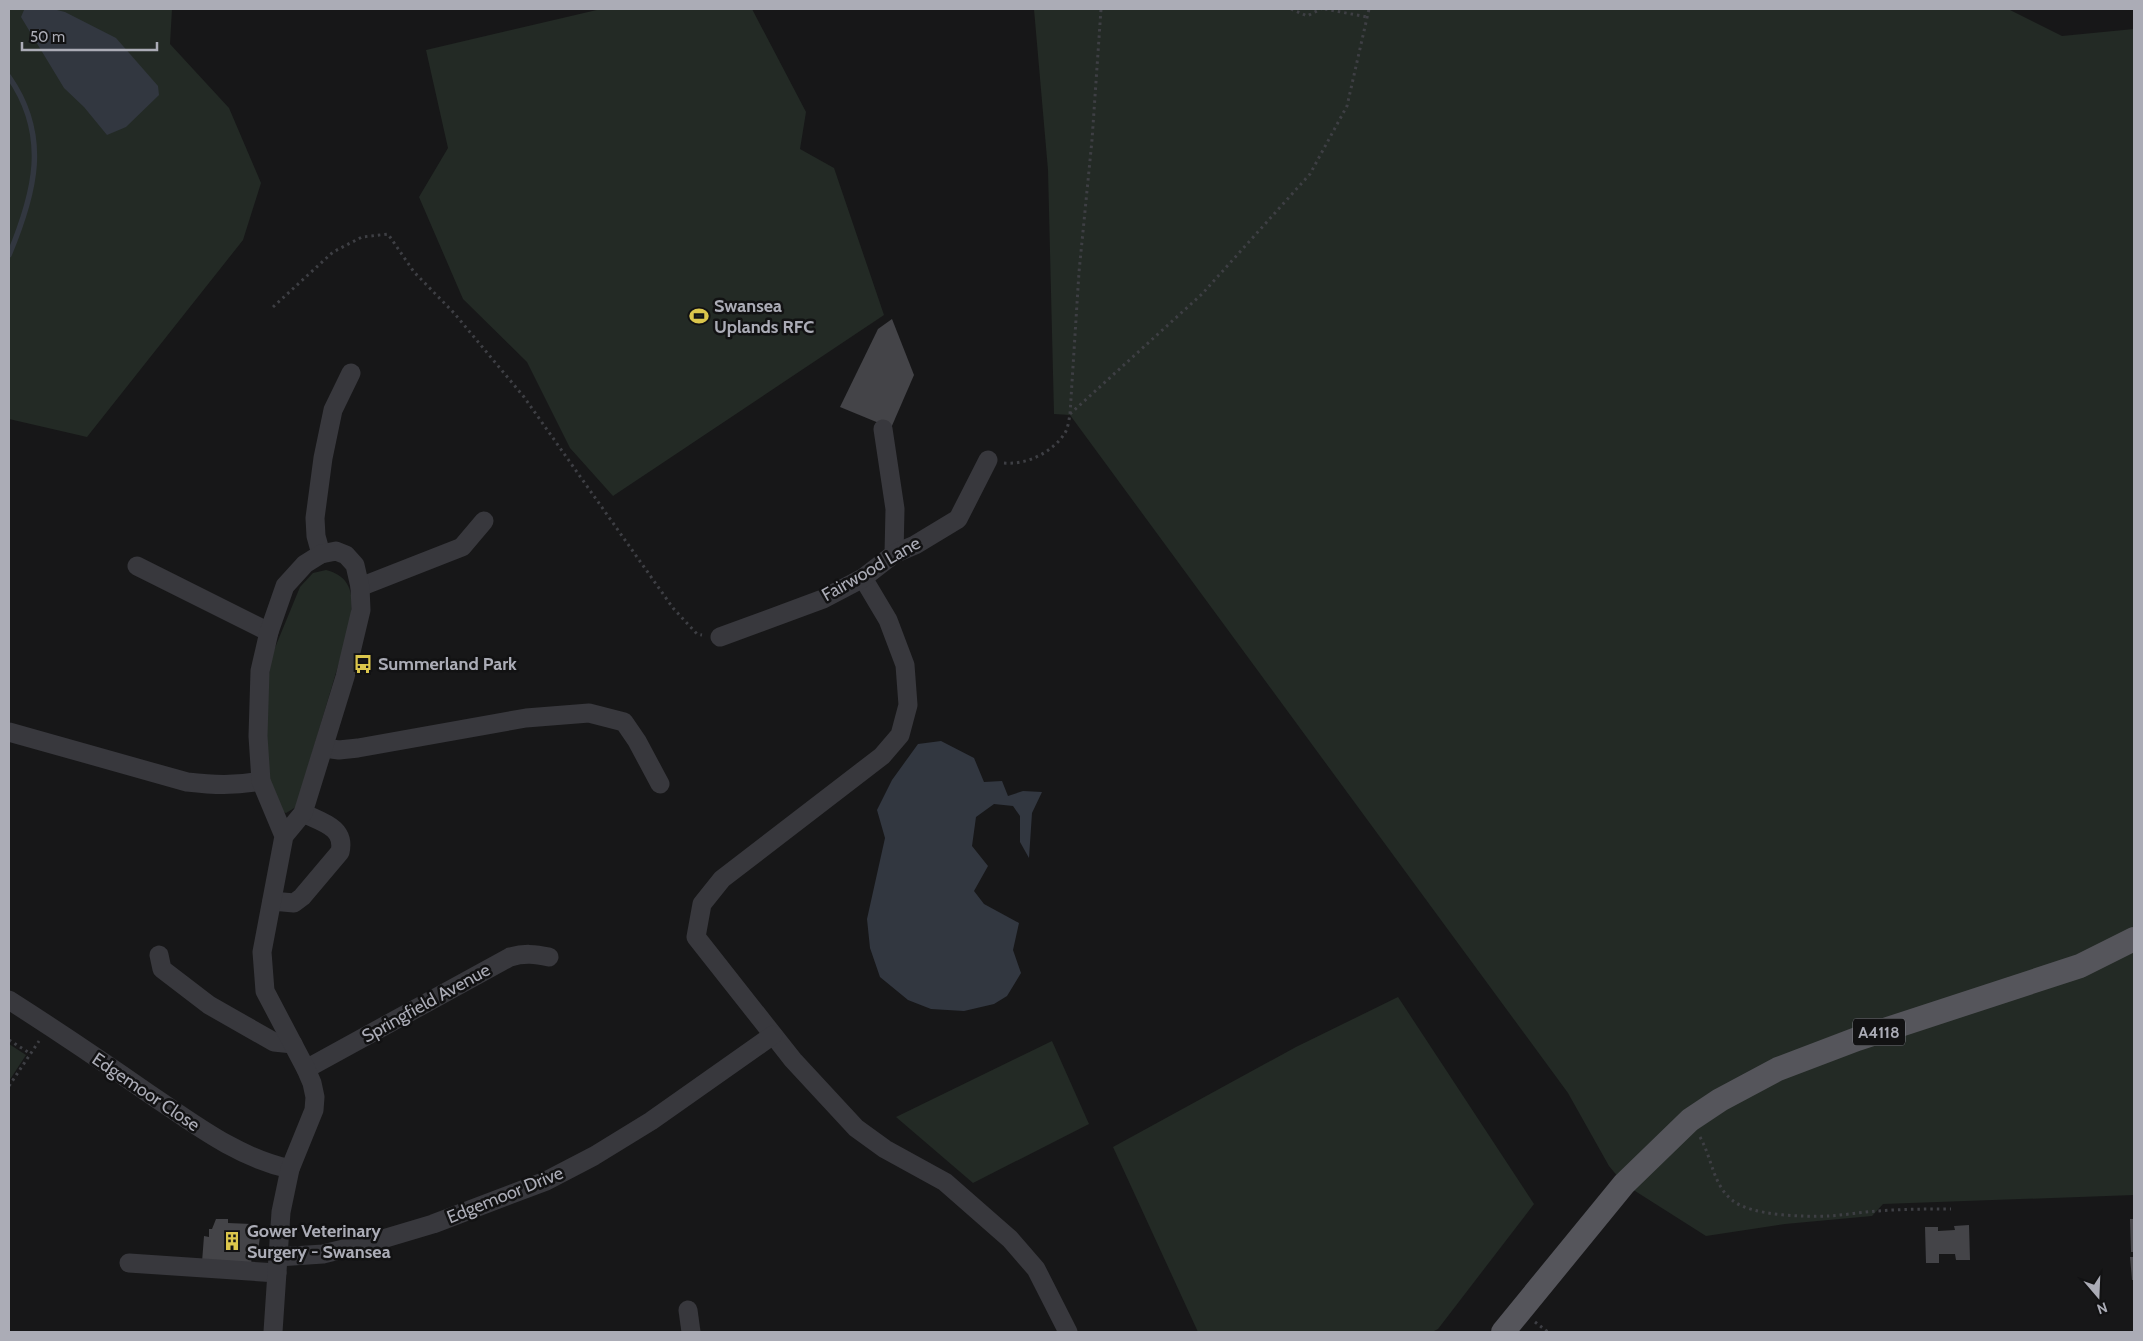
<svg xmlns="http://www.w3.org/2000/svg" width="2143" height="1341" viewBox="0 0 2143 1341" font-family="Cabin,sans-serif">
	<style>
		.green { fill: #232a25 }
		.water { fill: #323740 }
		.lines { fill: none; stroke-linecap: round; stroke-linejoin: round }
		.stream { stroke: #323740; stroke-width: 5.5 }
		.building { fill: #444448 }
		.path { stroke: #3e3f44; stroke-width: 3; stroke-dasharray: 2.5 4; stroke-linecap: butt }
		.minor { stroke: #38383d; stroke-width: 19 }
		.major { stroke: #55555b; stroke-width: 24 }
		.labels { text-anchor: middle; stroke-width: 5; stroke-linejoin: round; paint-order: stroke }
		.shield { fill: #121213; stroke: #7d7e85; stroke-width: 1 }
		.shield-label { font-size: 16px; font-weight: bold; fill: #abacb6 }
		.poi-label { font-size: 18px; font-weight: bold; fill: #abacb6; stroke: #121213; text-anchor: start }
		.street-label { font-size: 18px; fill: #abacb6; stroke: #121213 }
	</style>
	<rect width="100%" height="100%" fill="#171718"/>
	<!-- green -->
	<g class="green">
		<path d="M9,9H172L170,44L229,108L261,183L243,240L87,437L9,419Z"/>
		<path d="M601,9H752L806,112L800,149L834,168L884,315L613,496L570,448L527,362L463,299L419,197L448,148L426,50Z"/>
		<path d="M1034,9H2008L2062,36L2134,29V1195L1883,1204L1872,1216L1785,1224L1706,1236L1624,1184L1609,1166L1568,1093L1070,415L1054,414L1048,170Z"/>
		<path d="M326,570C357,578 353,603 349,629L296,807L286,813L282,811L268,777L266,692L272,655L300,587L313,573Z"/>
		<path d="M1398,997L1534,1204L1438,1329L1432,1332H1198L1113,1147L1296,1047Z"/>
		<path d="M1052,1041L1089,1124L973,1183L896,1117Z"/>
		<path d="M9,1044L26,1055L9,1081Z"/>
	</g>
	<!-- water -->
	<g class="water">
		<path d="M53,9L65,12L116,38L158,86L159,95L126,127L107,135L84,107L64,88L21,17L24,10Z"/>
		<path d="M941,741L974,758L984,782L1002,781L1008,796L1023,791L1042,792L1032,813L1029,858L1020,842V816L1013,806L994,804L976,817L972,846L988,866L974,891L984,904L1019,923L1013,950L1021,973L1007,996L994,1004L964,1011L931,1009L908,1000L880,977L870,948L867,919L885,838L877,810L892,780L918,744Z"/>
	</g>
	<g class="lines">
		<!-- stream -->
		<path class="stream" d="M9,77C50,136 35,193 9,255"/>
	</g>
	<!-- building -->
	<g class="building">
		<path d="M892,319L914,375L891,428L840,407L878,329Z"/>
		<path d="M216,1219H228V1223L251,1224L261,1228L258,1252L252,1255L251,1265L202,1262L204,1236L209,1237V1229H212Z"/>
		<path d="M2130,1219H2134V1252H2131Z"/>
		<path d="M1969,1225L1970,1260H1956L1955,1254H1939V1263H1926L1925,1227H1938V1231L1955,1230L1954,1226Z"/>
		<path d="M2130,1257H2134V1280H2132Z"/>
	</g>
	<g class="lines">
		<!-- path -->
		<g class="path">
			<path d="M1291,9L1307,16L1321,9"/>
			<path d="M1325,9L1367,17"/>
			<path d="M273,307L333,252L362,237L388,234L414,272L454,313L524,397L673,608L697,634L702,635"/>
			<path d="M1070,414L1202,294L1310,174L1347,106L1369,9"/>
			<path d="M1004,463C1026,465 1052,453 1065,433C1068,428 1069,420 1070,414L1079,272L1092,140L1101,9"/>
			<path d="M9,1040L31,1054"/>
			<path d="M9,1086L39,1041"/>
			<path d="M1700,1137C1712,1158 1713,1185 1732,1200C1751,1216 1804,1217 1829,1216C1845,1215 1862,1212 1878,1211C1902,1209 1926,1209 1951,1209"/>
			<path d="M1535,1322L1548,1332"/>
		</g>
		<!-- minor -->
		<g class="minor">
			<path d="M883,429L895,509L894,554"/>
			<path d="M321,554L316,536L315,518L323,458L333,410L351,373"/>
			<path d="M137,566L269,632"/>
			<path d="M863,578L888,620L905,665L908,705L900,735L882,756L722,879L702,904L696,937L793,1060L856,1128L885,1149L945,1182L1010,1239L1036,1269L1068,1332"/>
			<path d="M360,587L462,547L484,521"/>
			<path d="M720,637L823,599L863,578L894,554L915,545L958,519L988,460"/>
			<path d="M9,732L187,782C213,785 235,786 261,781"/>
			<path d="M324,748L339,750L358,748L526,718L589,713L624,722L637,741L660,784"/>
			<path d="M272,901L294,903L302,897L340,852C346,827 321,822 303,813"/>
			<path d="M159,955L162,969L209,1005L274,1042L293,1044"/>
			<path d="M9,1000C56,1030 102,1061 148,1093C193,1123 236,1157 290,1169"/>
			<path d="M306,1069L510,957C524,953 535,954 549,957"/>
			<path d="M278,1257L323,1254L376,1241L433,1224L546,1181L594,1156L651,1121L773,1035"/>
			<path d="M129,1263L277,1273"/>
			<path d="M688,1310L691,1332"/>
			<path d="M273,1332L281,1212L290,1169L314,1110L315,1097L312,1083L306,1069L265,991L262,952L284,836L303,813L345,677L361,610L360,587L355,565L346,555L336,551L321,554L305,564L285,586L269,632L260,671L258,736L261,781L284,836"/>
		</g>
		<!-- major -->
		<path class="major" d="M1503,1332L1624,1184L1690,1120L1720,1100L1778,1069L1857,1039L2080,966L2134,939"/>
	</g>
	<!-- icons -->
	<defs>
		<g id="stadium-bare" transform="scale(1.5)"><path d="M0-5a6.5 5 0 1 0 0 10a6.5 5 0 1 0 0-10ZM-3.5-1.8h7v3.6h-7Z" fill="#dbc64c" stroke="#121213" stroke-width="2.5" paint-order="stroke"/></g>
		<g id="bus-bare" transform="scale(1.5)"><path d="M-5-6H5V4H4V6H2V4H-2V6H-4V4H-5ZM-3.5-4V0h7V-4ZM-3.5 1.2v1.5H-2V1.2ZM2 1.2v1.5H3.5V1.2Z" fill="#dbc64c" stroke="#121213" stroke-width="2.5" paint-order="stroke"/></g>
		<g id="building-bare" transform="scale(1.5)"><path d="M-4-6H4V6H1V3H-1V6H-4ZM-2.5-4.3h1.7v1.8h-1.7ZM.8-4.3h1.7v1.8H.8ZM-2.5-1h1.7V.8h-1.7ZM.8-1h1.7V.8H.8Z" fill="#dbc64c" stroke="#121213" stroke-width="2.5" paint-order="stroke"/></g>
	</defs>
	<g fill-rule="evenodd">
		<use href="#stadium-bare" x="699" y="316"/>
		<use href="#bus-bare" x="363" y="664"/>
		<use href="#building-bare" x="232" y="1241"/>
	</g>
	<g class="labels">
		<!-- shield labels -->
		<rect class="shield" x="1853" y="1018.5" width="52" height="27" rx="4"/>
		<g class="shield-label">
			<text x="1879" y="1038">A4118</text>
		</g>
		<!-- poi labels -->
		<g class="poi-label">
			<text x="714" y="312">Swansea<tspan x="714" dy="21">Uplands RFC</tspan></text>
			<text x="378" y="670">Summerland Park</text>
			<text x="247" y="1237">Gower Veterinary<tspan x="247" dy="21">Surgery - Swansea</tspan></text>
		</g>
		<!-- street labels -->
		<g class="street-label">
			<text transform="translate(871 569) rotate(-30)" y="6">Fairwood Lane</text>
			<text transform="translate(426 1003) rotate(-29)" y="6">Springfield Avenue</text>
			<text transform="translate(146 1092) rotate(34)" y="6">Edgemoor Close</text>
			<text transform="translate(505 1195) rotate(-22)" y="6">Edgemoor Drive</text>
		</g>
	</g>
	<!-- border -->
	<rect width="2143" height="1341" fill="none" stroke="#abacb6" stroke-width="20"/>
	<!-- north arrow -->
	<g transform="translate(2098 1296) rotate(161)" stroke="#121213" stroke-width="4" paint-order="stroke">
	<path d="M0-4L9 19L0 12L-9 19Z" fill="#abacb6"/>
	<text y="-8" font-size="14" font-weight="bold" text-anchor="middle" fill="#abacb6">N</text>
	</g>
	<!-- scale -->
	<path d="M22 42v8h135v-8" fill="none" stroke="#abacb6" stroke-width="2.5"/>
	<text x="30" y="42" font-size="15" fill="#abacb6" stroke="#121213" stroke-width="4" paint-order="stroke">50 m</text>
</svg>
